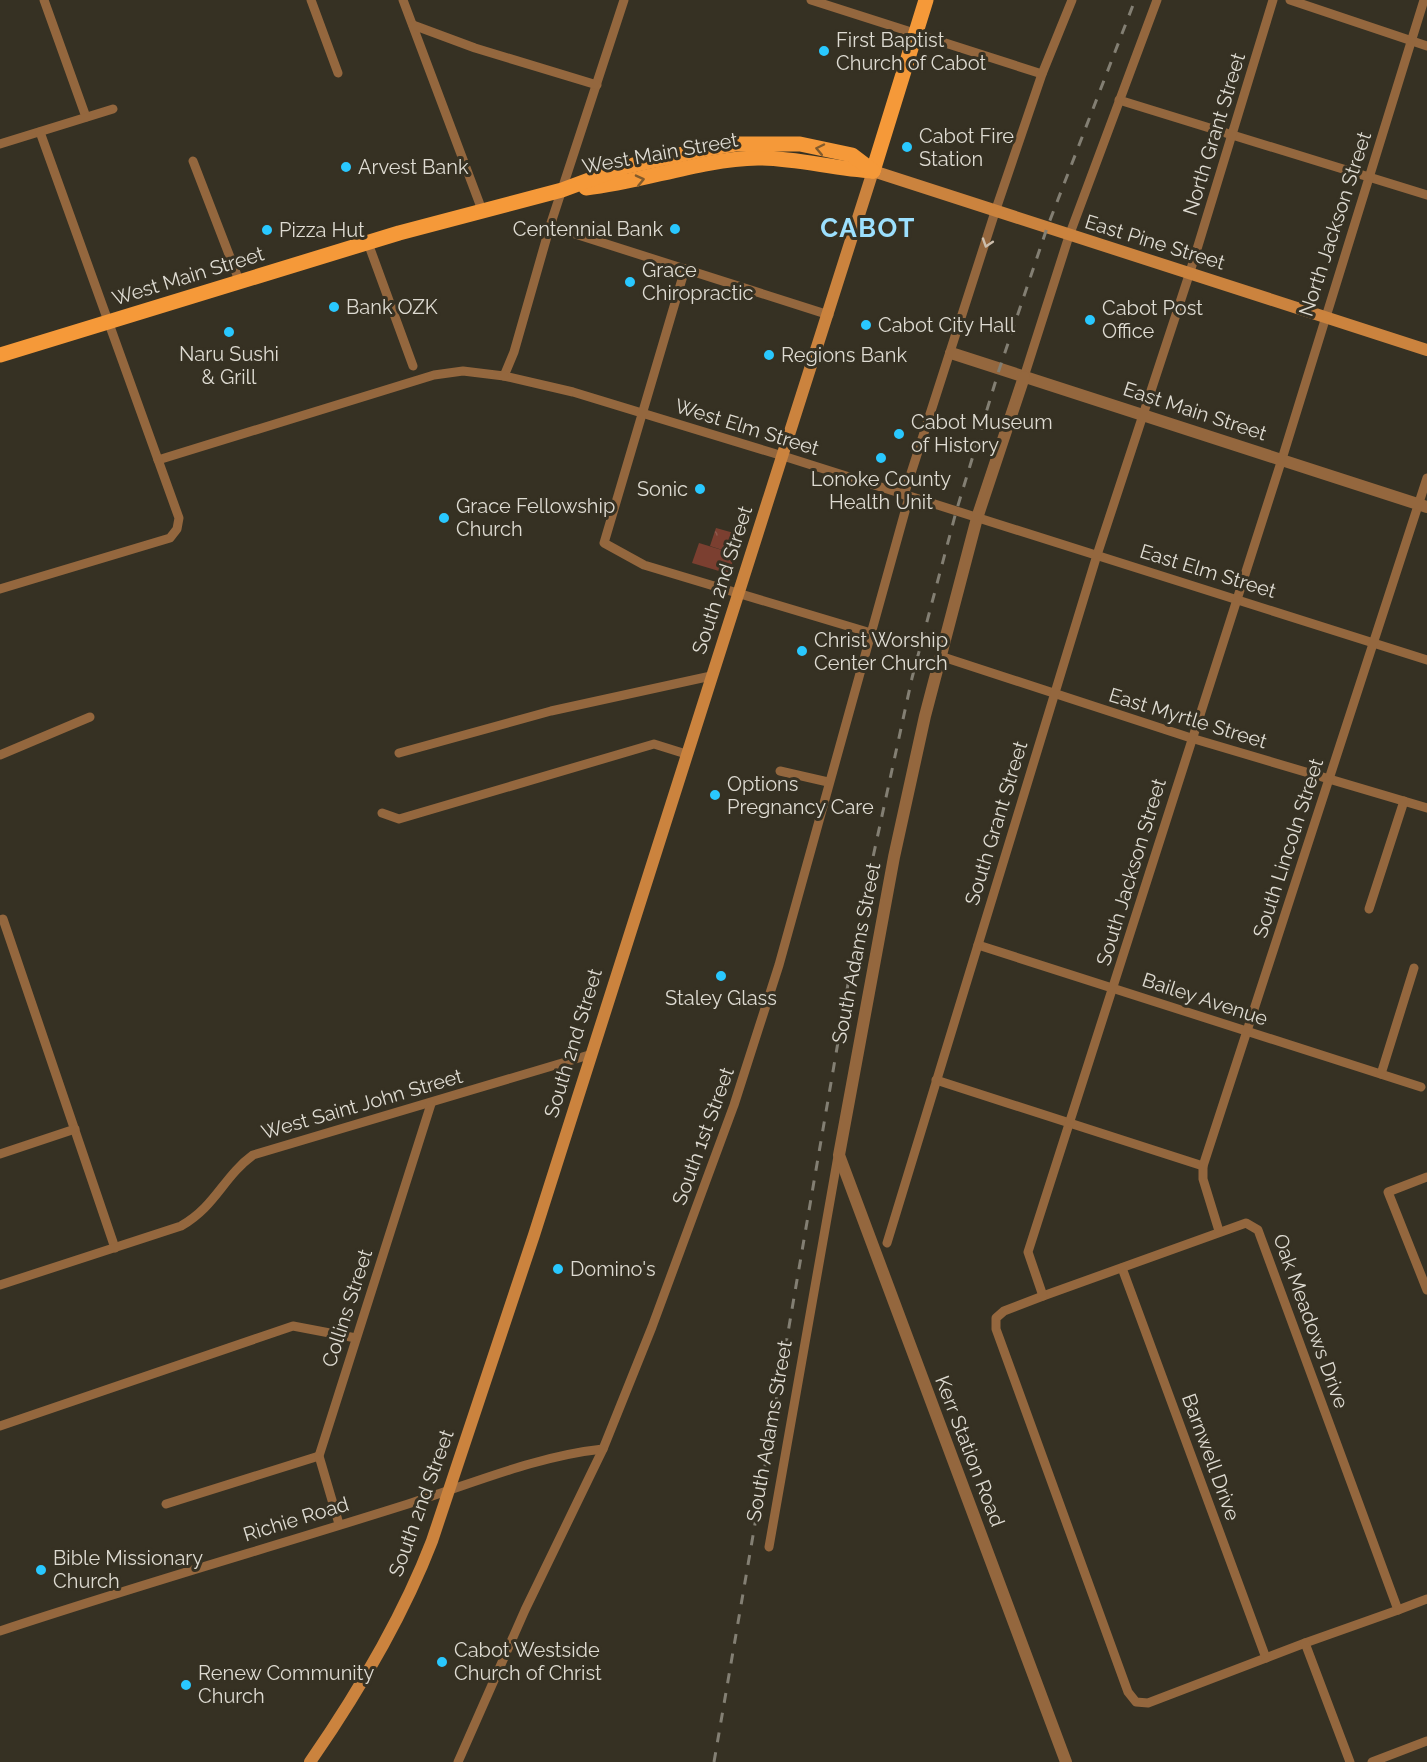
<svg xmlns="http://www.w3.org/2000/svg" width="1427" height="1762" viewBox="0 0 1427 1762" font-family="Raleway,sans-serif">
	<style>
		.forest { fill: url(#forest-crowns) }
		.pitch { fill: #7b3f30 }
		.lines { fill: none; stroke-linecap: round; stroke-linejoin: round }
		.minor { stroke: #94673e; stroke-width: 9 }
		.tertiary { stroke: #94673e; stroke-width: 12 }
		.secondary { stroke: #cb833e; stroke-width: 12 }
		.primary { stroke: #f59939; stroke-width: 15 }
		.rail { stroke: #837f73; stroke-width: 3; stroke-dasharray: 10 10; stroke-linecap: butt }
		.oneway { stroke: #825b2c }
		.oneway2 { stroke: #ccbead }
		.poi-dot { fill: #29c8ff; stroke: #363123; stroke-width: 2 }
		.labels { text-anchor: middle; stroke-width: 6; stroke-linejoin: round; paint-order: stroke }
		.poi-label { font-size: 20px; fill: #dedbd2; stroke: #363123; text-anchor: start }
		.street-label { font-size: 20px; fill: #dedbd2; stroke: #363123 }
		.district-label { font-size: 26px; font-weight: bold; letter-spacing: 1.5px; fill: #9ce0fe; stroke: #363123 }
	</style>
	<defs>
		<pattern id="forest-crowns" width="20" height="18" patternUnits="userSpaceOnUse" patternTransform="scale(1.5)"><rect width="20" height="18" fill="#7b3f30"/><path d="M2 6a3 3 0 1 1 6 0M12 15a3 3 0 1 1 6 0" fill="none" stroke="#8d5a4d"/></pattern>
	</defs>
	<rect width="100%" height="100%" fill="#363123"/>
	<!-- forest -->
	<path class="forest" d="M716,528L741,535L735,554L710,546Z"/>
	<!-- pitch -->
	<path class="pitch" d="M699,543L735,554L729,574L692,563Z"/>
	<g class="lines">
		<!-- minor -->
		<g class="minor">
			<path d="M44,0L86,117"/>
			<path d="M311,0L338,73"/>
			<path d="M403,0L482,210"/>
			<path d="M624,0L550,226L514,352L504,376L573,392L783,456L1427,660"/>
			<path d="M811,0L1042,74"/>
			<path d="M1290,0L1427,46"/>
			<path d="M413,25L475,48L597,85"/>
			<path d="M1119,100L1427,195"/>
			<path d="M0,144L113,109"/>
			<path d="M193,161L240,283"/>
			<path d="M550,226L829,315"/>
			<path d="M368,243L413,366"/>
			<path d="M685,269L604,543L644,565L871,633"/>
			<path d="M1024,377L1069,236L1157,0"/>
			<path d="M158,460L434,375L463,371L504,376"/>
			<path d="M904,495L995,212L1042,74L1072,0"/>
			<path d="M0,589L170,538L177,529L179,518L40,132"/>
			<path d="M940,656L1191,738L1427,808"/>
			<path d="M399,753L551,711L711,676"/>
			<path d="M0,755L90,717"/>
			<path d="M780,771L828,782"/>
			<path d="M382,813L399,819L654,744L686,754"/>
			<path d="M1369,909L1404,801"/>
			<path d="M0,920L3,919L115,1248"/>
			<path d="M978,945L1421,1087"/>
			<path d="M1381,1074L1414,968"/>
			<path d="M936,1080L1203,1166"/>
			<path d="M0,1154L75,1129"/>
			<path d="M1427,1177L1388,1192L1427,1290"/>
			<path d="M1246,1223L1258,1230L1398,1610L1305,1643L1148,1703L1136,1702L1128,1692L996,1329V1318L1004,1311L1043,1296Z"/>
			<path d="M1219,1231L1203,1179V1166L1427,478"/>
			<path d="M887,1243L1097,555L1190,272L1273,0"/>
			<path d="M1122,1268L1266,1658"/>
			<path d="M0,1285L181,1226C216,1206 223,1177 253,1155L589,1055"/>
			<path d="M1043,1296L1028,1252L1282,459L1424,0"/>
			<path d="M0,1426L293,1326L356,1338"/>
			<path d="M166,1504L319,1456"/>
			<path d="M339,1524L319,1456L431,1104"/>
			<path d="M769,1547L838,1156"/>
			<path d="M1398,1610L1427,1599"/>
			<path d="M0,1631C135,1586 272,1547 408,1504C472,1484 536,1456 603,1449"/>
			<path d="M1305,1643L1350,1762"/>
			<path d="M458,1762L525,1610L603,1449L652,1327L734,1105L779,965L909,497"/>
			<path d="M1372,1762L1427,1741"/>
		</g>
		<!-- tertiary -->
		<g class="tertiary">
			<path d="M951,353L1427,507"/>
			<path d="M1024,377L977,518L925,716L894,857L839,1155L1066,1762"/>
		</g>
		<!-- secondary -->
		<path class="secondary" d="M310,1762C357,1694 402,1619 432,1541L534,1235L873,171L1427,350"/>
		<!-- primary -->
		<g class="primary">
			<path d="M873,171L926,0"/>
			<path d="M586,188C643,182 700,159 758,158C797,158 834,169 873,171"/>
			<path d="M0,355L399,233L562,190L624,167L706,149L735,144H800L852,155L873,171"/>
		</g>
		<!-- rail -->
		<path class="rail" d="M714,1762L858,926L912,678L956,512L999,370L1047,228L1135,0"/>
	</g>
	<!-- one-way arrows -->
	<defs><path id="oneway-chevron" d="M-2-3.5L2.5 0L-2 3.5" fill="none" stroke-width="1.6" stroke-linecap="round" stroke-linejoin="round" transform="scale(1.5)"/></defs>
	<g class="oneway">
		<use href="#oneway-chevron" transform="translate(820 149) rotate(-168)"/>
		<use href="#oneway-chevron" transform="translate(640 180) rotate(-13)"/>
	</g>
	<use class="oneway2" href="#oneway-chevron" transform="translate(987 243) rotate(108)"/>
	<!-- markers -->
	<g class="poi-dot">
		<circle cx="824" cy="51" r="6"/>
		<circle cx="907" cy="147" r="6"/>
		<circle cx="346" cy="167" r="6"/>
		<circle cx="675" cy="229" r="6"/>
		<circle cx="267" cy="230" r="6"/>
		<circle cx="630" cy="282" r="6"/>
		<circle cx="334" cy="307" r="6"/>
		<circle cx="1090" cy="320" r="6"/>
		<circle cx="866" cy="325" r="6"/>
		<circle cx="229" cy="332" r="6"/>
		<circle cx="769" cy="355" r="6"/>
		<circle cx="899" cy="434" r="6"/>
		<circle cx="881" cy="458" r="6"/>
		<circle cx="700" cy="489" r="6"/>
		<circle cx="444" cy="518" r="6"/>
		<circle cx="802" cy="651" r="6"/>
		<circle cx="715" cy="795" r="6"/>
		<circle cx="721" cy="976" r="6"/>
		<circle cx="558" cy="1269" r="6"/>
		<circle cx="41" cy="1570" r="6"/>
		<circle cx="442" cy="1662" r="6"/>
		<circle cx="186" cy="1685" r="6"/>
	</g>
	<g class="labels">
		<!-- poi labels -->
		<g class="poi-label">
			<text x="836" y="47">First Baptist<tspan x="836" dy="23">Church of Cabot</tspan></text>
			<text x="919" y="143">Cabot Fire<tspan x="919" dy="23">Station</tspan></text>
			<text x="358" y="174">Arvest Bank</text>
			<text x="663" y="236" text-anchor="end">Centennial Bank</text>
			<text x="279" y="237">Pizza Hut</text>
			<text x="642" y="277">Grace<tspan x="642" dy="23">Chiropractic</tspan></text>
			<text x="346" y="314">Bank OZK</text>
			<text x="1102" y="315">Cabot Post<tspan x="1102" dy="23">Office</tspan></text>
			<text x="878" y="332">Cabot City Hall</text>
			<text x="229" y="361" text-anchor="middle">Naru Sushi<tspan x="229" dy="23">&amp; Grill</tspan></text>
			<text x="781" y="362">Regions Bank</text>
			<text x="911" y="429">Cabot Museum<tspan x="911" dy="23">of History</tspan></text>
			<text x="881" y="486" text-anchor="middle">Lonoke County<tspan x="881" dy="23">Health Unit</tspan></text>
			<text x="688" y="496" text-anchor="end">Sonic</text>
			<text x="456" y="513">Grace Fellowship<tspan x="456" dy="23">Church</tspan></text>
			<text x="814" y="647">Christ Worship<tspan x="814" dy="23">Center Church</tspan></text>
			<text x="727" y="791">Options<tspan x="727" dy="23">Pregnancy Care</tspan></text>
			<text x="721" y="1005" text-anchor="middle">Staley Glass</text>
			<text x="570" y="1276">Domino's</text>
			<text x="53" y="1565">Bible Missionary<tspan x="53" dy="23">Church</tspan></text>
			<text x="454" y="1657">Cabot Westside<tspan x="454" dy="23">Church of Christ</tspan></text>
			<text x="198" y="1680">Renew Community<tspan x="198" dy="23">Church</tspan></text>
		</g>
		<!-- street labels -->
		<g class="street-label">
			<text transform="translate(1214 134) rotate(-73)" y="7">North Grant Street</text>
			<text transform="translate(660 153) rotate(-10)" y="7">West Main Street</text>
			<text transform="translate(1335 224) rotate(-72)" y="7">North Jackson Street</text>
			<text transform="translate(1155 242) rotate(17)" y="7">East Pine Street</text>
			<text transform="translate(188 276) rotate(-17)" y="7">West Main Street</text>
			<text transform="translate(1195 411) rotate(18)" y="7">East Main Street</text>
			<text transform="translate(747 427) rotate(17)" y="7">West Elm Street</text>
			<text transform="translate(1208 571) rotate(17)" y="7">East Elm Street</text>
			<text transform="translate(722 580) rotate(-72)" y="7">South 2nd Street</text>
			<text transform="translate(1188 718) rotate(17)" y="7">East Myrtle Street</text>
			<text transform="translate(996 823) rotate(-73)" y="7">South Grant Street</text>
			<text transform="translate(1288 848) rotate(-72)" y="7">South Lincoln Street</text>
			<text transform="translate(1131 872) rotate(-73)" y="7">South Jackson Street</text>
			<text transform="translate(856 953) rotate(-79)" y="7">South Adams Street</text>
			<text transform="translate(1205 999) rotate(18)" y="7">Bailey Avenue</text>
			<text transform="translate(573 1043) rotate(-73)" y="7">South 2nd Street</text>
			<text transform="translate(362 1104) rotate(-16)" y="7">West Saint John Street</text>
			<text transform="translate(703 1136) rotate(-70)" y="7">South 1st Street</text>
			<text transform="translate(347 1308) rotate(-72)" y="7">Collins Street</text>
			<text transform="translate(1311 1321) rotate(70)" y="7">Oak Meadows Drive</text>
			<text transform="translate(769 1431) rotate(-80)" y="7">South Adams Street</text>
			<text transform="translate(970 1451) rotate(69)" y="7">Kerr Station Road</text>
			<text transform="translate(1211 1457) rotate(70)" y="7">Barnwell Drive</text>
			<text transform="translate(421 1503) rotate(-70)" y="7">South 2nd Street</text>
			<text transform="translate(296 1519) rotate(-17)" y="7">Richie Road</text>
		</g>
		<!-- district labels -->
		<g class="district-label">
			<text x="868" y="237">CABOT</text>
		</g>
	</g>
</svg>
